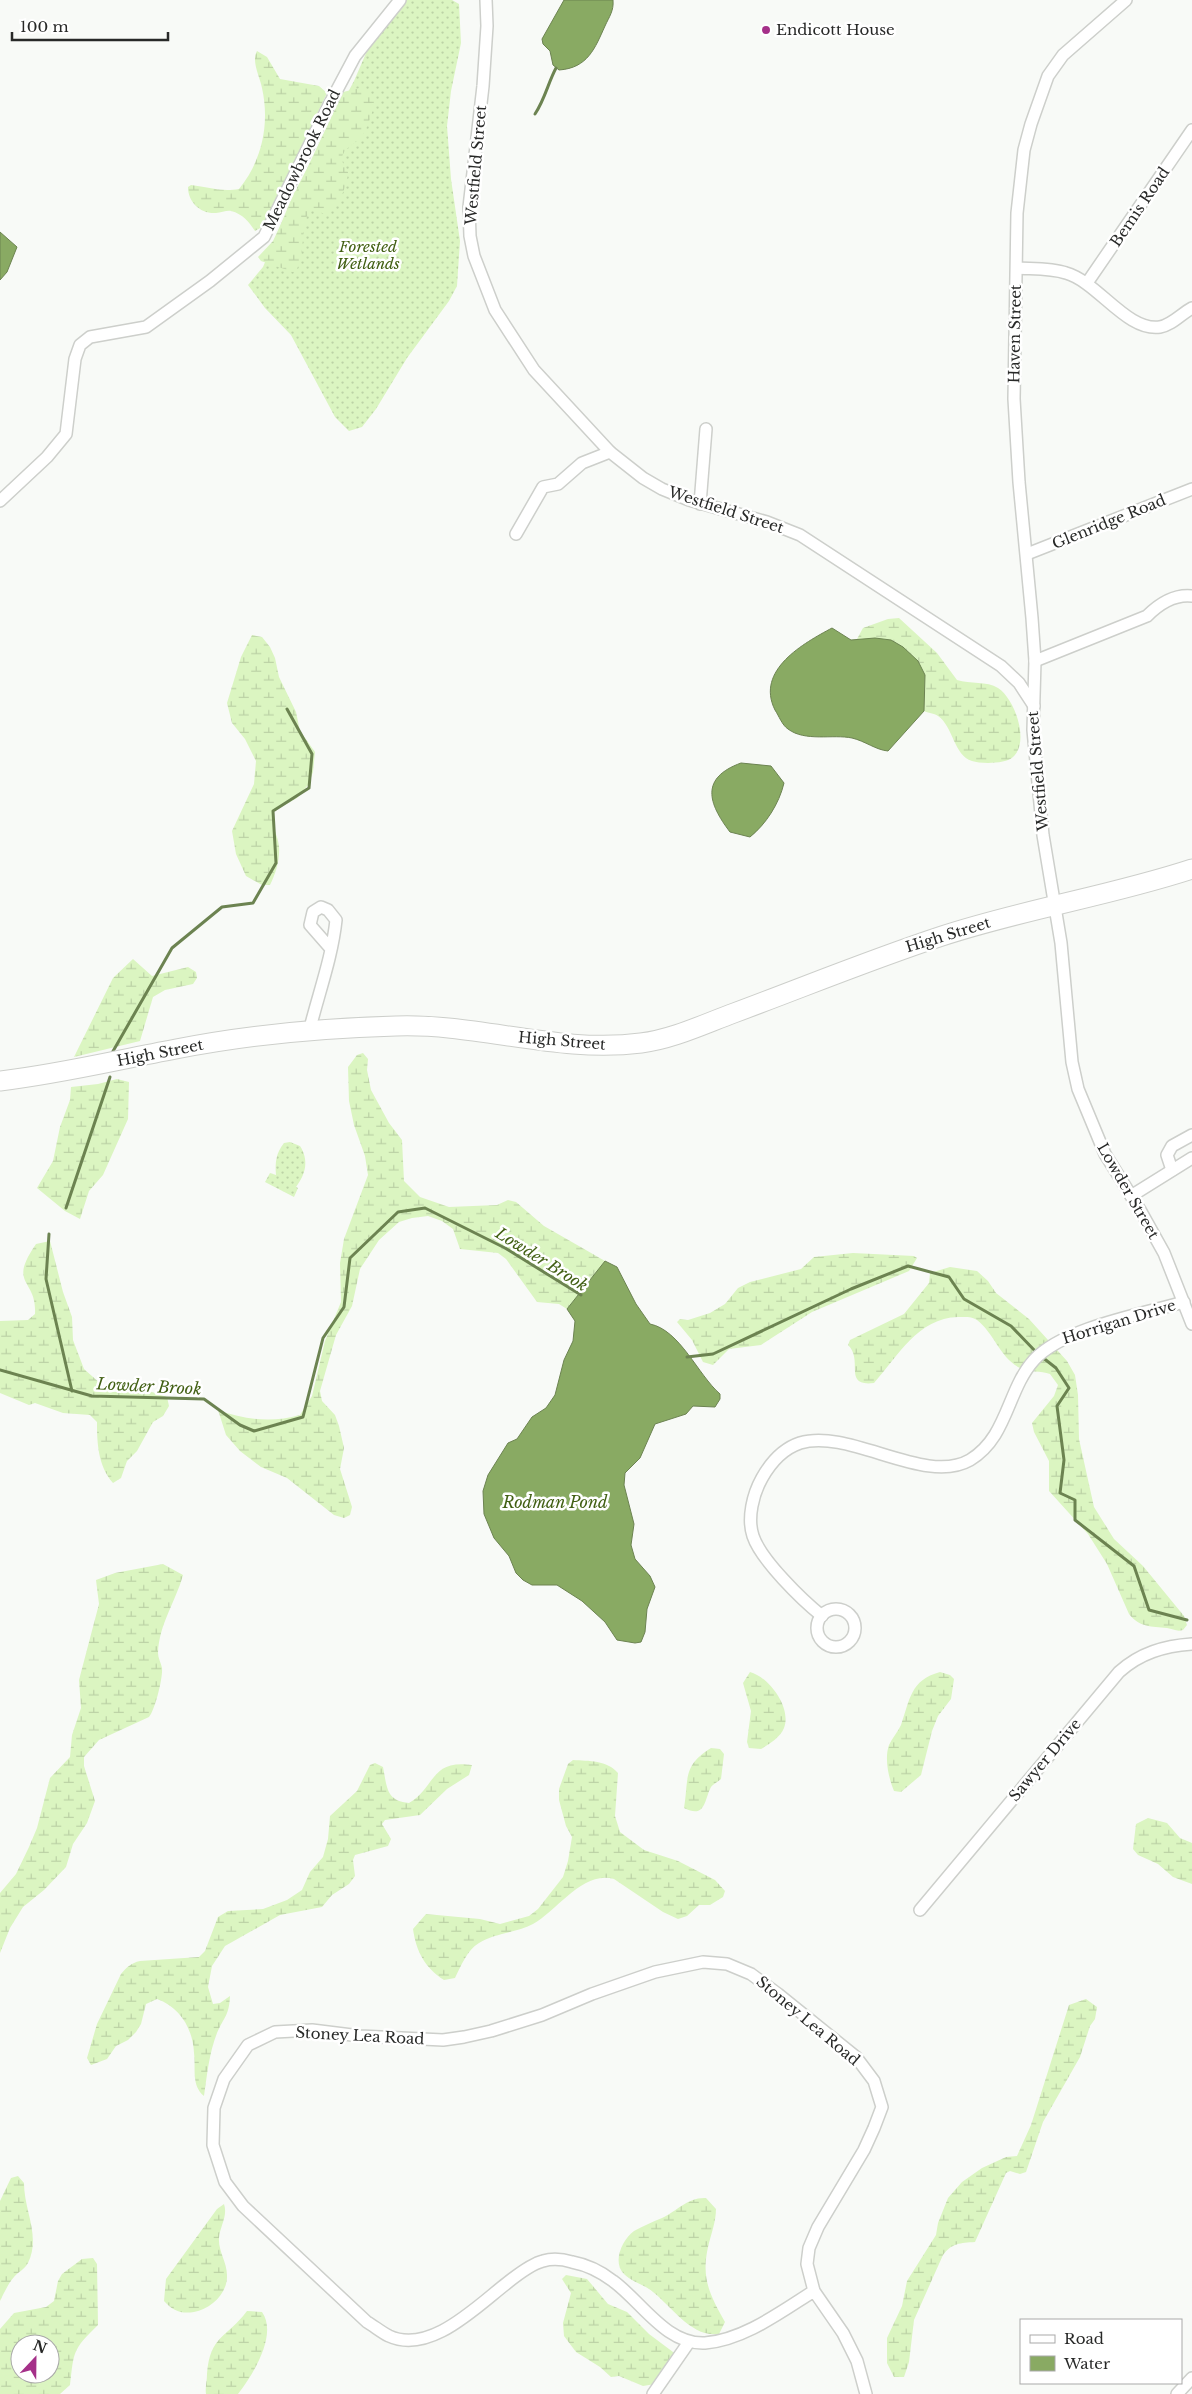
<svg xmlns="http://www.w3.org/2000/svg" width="1192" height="2394" viewBox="0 0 1192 2394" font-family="'Libre Baskerville',serif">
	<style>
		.grass { fill: url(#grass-dots) }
		.wetland { fill: url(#wetland-marsh); fill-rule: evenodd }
		.water { fill: #89aa63; stroke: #6c8351 }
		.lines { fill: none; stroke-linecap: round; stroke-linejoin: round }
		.stream { stroke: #6c8351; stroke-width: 3 }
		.street-casing { stroke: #cdcfcb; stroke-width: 14 }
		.primary-casing { stroke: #cdcfcb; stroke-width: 21 }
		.street { stroke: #fff; stroke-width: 11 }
		.primary { stroke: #fff; stroke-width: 19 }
		.poi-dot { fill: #a53089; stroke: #fff; stroke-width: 2 }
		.labels { text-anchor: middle; stroke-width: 5; stroke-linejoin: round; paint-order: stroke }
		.poi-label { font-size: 15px; fill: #282928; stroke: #fff; text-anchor: start }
		.street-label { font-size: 15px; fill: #282928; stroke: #fff }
		.park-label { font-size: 15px; font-style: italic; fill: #405e11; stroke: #fff }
		.water-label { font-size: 16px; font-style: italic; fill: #426014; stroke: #fff }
	</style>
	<defs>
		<pattern id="grass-dots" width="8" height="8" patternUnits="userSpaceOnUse" patternTransform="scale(1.25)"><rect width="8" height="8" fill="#dbf5c1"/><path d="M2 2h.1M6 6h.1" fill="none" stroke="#bcd2a6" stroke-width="1.8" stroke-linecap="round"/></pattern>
		<pattern id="wetland-marsh" width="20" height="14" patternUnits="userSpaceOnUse" patternTransform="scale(1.25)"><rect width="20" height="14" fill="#dbf5c1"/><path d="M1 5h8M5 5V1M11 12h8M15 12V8" fill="none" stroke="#bcd2a6"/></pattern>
	</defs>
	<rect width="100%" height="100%" fill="#f8faf7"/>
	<!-- grass -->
	<g class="grass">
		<path d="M402,0H452L459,4L461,43L451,91L447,126L451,179L460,241L457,286L449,301L407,358L376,409L362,427L349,431L335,417L291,335L265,308L248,285L263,267L293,195L354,81L376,30Z"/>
		<path d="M290,1142L300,1146C309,1160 306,1174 296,1187L298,1188L294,1197L265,1182L270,1173L276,1175C275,1162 276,1153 284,1143Z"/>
	</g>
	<!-- wetland -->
	<g class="wetland">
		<path d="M257,51L267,57L280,79L319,86L327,93L267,220L262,227L255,231C249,222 243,214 231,211C227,210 221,213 216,213C200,214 188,202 188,187L191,185C209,187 220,192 239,189C262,161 270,124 262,88C260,77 251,61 257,51Z"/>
		<path d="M360,88L368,91L376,100C372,111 368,129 361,137C350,149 333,151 348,172C347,186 339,209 324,214L318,211H309C301,228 305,249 297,269L293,272L261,261L258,257L273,241L343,92Z"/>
		<path d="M899,618L937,653L957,680C970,684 987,681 998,688C1015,699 1030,742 1013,757C1006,764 981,764 972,761C954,756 953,726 938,716C934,713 928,713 924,711L925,675L857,639L863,628L888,619Z"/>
		<path d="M252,635L262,637L270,647L275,658L279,677L296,712L300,731L315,752L313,772L308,785L297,798L274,811C270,828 277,831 279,846C280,860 276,873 270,885H262L246,876L236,854L232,831L254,784L256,761L245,739L232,723L227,703L241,657Z"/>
		<path d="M133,959L152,976L188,967L196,972L197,978L193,984L165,990L153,997L140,1041L74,1057L113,978Z"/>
		<path d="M363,1053L368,1059L367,1070L371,1090L389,1123L402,1140L404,1181L420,1197L449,1207L497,1205L508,1200L516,1202L544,1226L605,1261L567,1309L559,1304L537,1302L506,1259L498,1253L460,1249L453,1229L442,1221L428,1216L412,1218L399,1222L379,1240L360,1269L352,1306L336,1335L320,1391L322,1401L335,1415L339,1426L344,1448L340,1469L352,1507L350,1515L344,1518L334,1515L287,1478L261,1467L240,1451L226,1435L218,1410C246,1420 272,1423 300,1415L312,1396L325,1341L341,1302L340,1263L344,1239L368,1175L365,1156L354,1125L349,1101L348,1067L357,1055Z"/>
		<path d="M117,1079L129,1082L128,1119L103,1175L89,1191L80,1219L65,1211L37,1188L53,1161L60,1127L70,1100L71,1087L98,1084Z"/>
		<path d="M50,1241L63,1292L72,1317L73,1340L84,1369L110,1392H152L167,1397L169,1406L163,1416L153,1422L137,1451L127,1461L121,1478L113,1483C98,1466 97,1443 97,1422L90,1415L63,1413L35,1403L29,1405L0,1393V1321L28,1320L35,1314C37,1278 7,1286 36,1244Z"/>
		<path d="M853,1253L914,1256L917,1258L909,1271L812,1312L761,1345L729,1349L713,1365L703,1362L692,1340L677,1322L680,1319L688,1320L710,1313L725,1304L738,1288L750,1282L801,1269L814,1257Z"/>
		<path d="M950,1267L977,1271L988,1281L996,1293L1029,1319L1067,1361L1075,1375L1078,1395L1079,1439L1094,1507L1114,1539L1143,1566L1184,1616L1187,1625L1183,1630C1177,1632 1173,1629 1167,1628C1151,1626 1140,1628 1129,1614L1107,1564L1088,1534L1049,1491V1461L1034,1432L1032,1423L1054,1396L1058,1385L1050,1374C1041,1371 1029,1372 1020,1368C1000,1358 994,1333 977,1320C971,1316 965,1317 958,1317C918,1318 898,1356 874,1383C842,1387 864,1360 848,1345L850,1340L904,1314L929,1283L930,1273Z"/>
		<path d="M163,1564L183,1575C176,1601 159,1624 158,1653C158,1658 161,1663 162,1668C163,1678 155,1710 149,1717L99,1740L84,1757V1766L95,1801L87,1823L73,1844L66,1867L44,1890L23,1907L10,1928L0,1953V1893L16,1874L29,1847L37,1828L50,1778L70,1757L72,1735L81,1708L79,1680L99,1604L96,1580L115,1573Z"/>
		<path d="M750,1672C769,1677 792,1708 784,1728C780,1738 769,1744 761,1749L749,1748L747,1742L751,1711L743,1683Z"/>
		<path d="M940,1672L950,1675L954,1679L951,1699L938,1716L932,1731L921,1775L901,1792L894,1791C889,1779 884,1759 889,1745C892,1738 898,1732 901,1725C910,1700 910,1680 940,1672Z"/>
		<path d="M711,1748L720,1749L724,1754L721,1779C718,1782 713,1784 711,1787C704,1800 706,1819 684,1808C689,1779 682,1766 711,1748Z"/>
		<path d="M573,1760C589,1761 607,1760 618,1773L615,1816L620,1832L644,1850L678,1861L715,1880L725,1891L723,1897L710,1905H699L687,1916L678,1919L663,1912L614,1879C583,1870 558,1910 533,1924C516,1933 495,1933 479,1943C467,1950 461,1966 455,1978L444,1980C425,1968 416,1951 413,1929L426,1914L480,1919L500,1924L529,1916L538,1909L563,1877L568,1861L572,1837L566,1826L559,1800V1789L568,1764Z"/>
		<path d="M375,1763L383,1767C387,1787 386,1801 409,1803C436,1787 430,1759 472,1765L469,1775L447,1789L420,1815L385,1820L382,1824L391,1839L388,1846L355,1855L353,1860L355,1876L349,1884L332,1895L322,1907L280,1915L225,1946L212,1966L208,1987L213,2004L220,2003L230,1996C229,2016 224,2017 217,2033C209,2053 207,2076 204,2096C191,2085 196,2069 194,2053C193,2029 180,2007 157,1999L146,2004L141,2024L136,2032L128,2040L116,2046L107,2059L91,2065L87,2058L97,2024L121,1974C127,1967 131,1963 140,1961L199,1957L205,1951L218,1917L228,1911L263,1909L287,1900L302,1890L310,1872L323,1857L328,1839L330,1816L357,1791L370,1765Z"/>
		<path d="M1148,1818L1167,1823L1180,1838L1192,1843V1884L1173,1877L1158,1864L1138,1855L1133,1849L1136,1824Z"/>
		<path d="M1086,1999L1097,2007L1095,2019L1090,2026L1080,2057L1043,2122L1026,2172L1020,2174L1010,2171L1006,2173L975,2242C960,2243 952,2243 943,2255L914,2320L909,2362L904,2377H894L887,2363V2338L902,2306L907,2281L936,2235L938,2223L948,2198L962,2182L982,2168L1006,2157L1017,2156L1031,2125L1069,2005Z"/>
		<path d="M18,2176L24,2183C24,2211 41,2236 28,2263C25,2269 18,2272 14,2277C8,2284 4,2293 0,2301V2201L11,2178Z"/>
		<path d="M706,2198L716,2209C716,2222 711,2234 708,2247C701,2279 710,2295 725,2322L719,2334C692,2338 672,2307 653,2292C645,2285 632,2282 624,2274C612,2262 622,2240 634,2231C643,2226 652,2222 662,2218C677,2211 688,2197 706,2198Z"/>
		<path d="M224,2204C228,2216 220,2226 219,2238C218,2251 227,2262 227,2275C228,2293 211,2309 194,2312C181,2314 173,2311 164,2301L166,2279L217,2209Z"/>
		<path d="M93,2258L97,2264L98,2325C72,2350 74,2352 70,2385L60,2394H0V2329L14,2313L46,2307L54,2301L58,2281L62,2274L82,2259ZM20,2344H50V2374H20Z"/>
		<path d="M566,2275L587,2279L608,2304L627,2312L649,2334L677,2355L655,2384L643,2386L619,2376L611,2377L600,2367L576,2352L564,2336L563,2323L571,2293L562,2279Z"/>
		<path d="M247,2311L262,2312C278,2334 253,2375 238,2394H206C205,2388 207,2381 207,2374C210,2335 227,2338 247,2311Z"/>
	</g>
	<!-- water -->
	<g class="water">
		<path d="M564,0H613C614,11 609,17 605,26C595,48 588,68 559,70L553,65L550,51L543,44L542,39Z"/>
		<path d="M0,232L17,247L7,272L0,280Z"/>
		<path d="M832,628L851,640L875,638L891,640L903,647L918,661L925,675L924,711L888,751C876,750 865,741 852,738C833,734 805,742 788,729C782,725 779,716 775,710C755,670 804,643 832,628Z"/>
		<path d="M741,763L771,766L784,783C779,804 766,824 750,837L730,832C708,803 700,778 741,763Z"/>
		<path d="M605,1261L617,1267L636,1304L650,1324C680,1330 698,1375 720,1394V1399L715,1407L693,1406L686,1414L655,1424L640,1458L625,1473L624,1485L634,1524L631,1545L635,1559L650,1576L655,1587L647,1609L645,1632L641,1642L635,1643L617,1640L605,1622L582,1601L557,1585H532L523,1580L516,1573L509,1556L494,1538L484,1514L483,1491L488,1475L508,1443L517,1439L532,1417L546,1408L555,1395L564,1360L573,1341L575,1321L567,1309Z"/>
	</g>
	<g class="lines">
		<!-- stream -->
		<g class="stream">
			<path d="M535,114C545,99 548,83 556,68"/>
			<path d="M112,1053L172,948L222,907L253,903L276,863L273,811L309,788L312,754L287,709"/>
			<path d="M66,1208L110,1077"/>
			<path d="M49,1234L46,1279L72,1391"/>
			<path d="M687,1357L713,1354L851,1289L908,1266L949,1277L964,1299L1011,1326L1037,1353"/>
			<path d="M1042,1357L1056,1368L1069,1388L1057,1406L1064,1460L1060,1493L1075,1500V1520L1134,1566L1149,1610L1187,1620"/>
			<path d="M0,1370L92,1396L204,1399L240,1425L254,1431L303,1417L323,1338L344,1307L350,1258L398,1212L425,1208L505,1248L581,1295"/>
		</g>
		<!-- street casing -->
		<g class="street-casing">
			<g id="street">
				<path d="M486,0L487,26L483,86L469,207L470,236L474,256L495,310L534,370L610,452L643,478L662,489L689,500L767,522L800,535L1001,666L1019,683L1034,706"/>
				<path d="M1126,0L1063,55L1048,76L1031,124L1024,150L1017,213L1014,399L1019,482L1032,618L1035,661L1033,730L1043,835L1061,943L1072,1062L1078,1089L1105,1154L1140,1210L1164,1253L1192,1324"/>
				<path d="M1017,268C1033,269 1051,268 1066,273C1098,282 1127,332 1160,327C1172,325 1181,314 1192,308"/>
				<path d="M1087,283L1192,130"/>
				<path d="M0,501L47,457L66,434L75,359L80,345L90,337L146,327L210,281L264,237L329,105L355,56L400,0"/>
				<path d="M700,504L706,429"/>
				<path d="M516,534L543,487L558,484L582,463L610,452"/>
				<path d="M1027,554L1192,489"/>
				<path d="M1035,661L1147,616C1159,604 1174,594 1192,596"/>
				<path d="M309,1032C318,995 332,958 336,920L328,910L321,907L313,912L310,925L331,949"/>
				<path d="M1172,1170L1167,1155L1172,1146L1192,1135"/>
				<path d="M1131,1196L1192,1158"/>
				<circle cx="836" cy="1628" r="19"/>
				<path d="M822,1616C802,1600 761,1560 753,1536C747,1518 753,1494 762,1478C771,1462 782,1449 800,1443C850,1428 925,1486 970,1460C1008,1437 1007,1390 1034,1360C1063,1328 1142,1314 1184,1302"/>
				<path d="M920,1910L1119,1672C1140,1653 1164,1646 1192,1644"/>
				<path d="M814,2291C782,2311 744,2340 705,2343C666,2345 641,2301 613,2281C600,2271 588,2265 572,2262C562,2259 553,2258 543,2261C531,2264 517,2275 507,2283C477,2306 430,2355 389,2336C381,2332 374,2326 367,2322L243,2206L225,2182L213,2145L214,2108L224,2079L248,2045L275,2032L312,2030L360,2036L443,2040L464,2037L491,2031L542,2015L592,1994L655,1972L703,1962L727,1964L751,1974L778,1994L856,2057L874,2081L882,2107L874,2128L864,2150L818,2227L809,2248L807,2264L814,2291L843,2333L857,2361L866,2394"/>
				<path d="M653,2394L689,2342"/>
				<path d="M1177,2394L1192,2378"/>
			</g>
		</g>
		<!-- primary casing -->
		<g class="primary-casing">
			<path id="primary" d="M0,1081C60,1074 117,1060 176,1049C247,1035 323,1028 396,1026C478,1023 559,1054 641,1043C673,1039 704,1024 734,1013C804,987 872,959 942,936C1024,909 1110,896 1192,869"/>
		</g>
		<!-- street -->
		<use href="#street" class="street"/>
		<!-- primary -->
		<use href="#primary" class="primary"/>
	</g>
	<!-- markers -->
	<circle class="poi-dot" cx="766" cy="30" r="5"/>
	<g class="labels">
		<!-- poi labels -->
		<g class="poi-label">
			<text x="776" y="35">Endicott House</text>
		</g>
		<!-- street labels -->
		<g class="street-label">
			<text transform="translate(302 160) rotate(-64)" y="5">Meadowbrook Road</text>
			<text transform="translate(476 165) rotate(-85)" y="5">Westfield Street</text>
			<text transform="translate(1140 207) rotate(-56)" y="5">Bemis Road</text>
			<text transform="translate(1015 334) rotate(-89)" y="5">Haven Street</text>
			<text transform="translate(726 510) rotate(18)" y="5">Westfield Street</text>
			<text transform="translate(1109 522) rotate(-22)" y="5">Glenridge Road</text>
			<text transform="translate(1038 771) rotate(-95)" y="5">Westfield Street</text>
			<text transform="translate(948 935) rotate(-17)" y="5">High Street</text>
			<text transform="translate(562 1041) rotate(5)" y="5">High Street</text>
			<text transform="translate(160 1053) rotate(-11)" y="5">High Street</text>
			<text transform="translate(1128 1191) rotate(60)" y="5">Lowder Street</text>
			<text transform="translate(1119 1322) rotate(-17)" y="5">Horrigan Drive</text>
			<text transform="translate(1045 1760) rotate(-50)" y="5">Sawyer Drive</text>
			<text transform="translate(808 2021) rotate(40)" y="5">Stoney Lea Road</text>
			<text transform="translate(360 2036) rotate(3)" y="5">Stoney Lea Road</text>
		</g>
		<!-- park labels -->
		<g class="park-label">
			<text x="368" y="252">Forested<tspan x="368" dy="17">Wetlands</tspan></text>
		</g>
		<!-- water labels -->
		<g class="water-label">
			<text transform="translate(542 1259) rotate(32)" y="6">Lowder Brook</text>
			<text transform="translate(149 1386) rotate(3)" y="6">Lowder Brook</text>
			<text x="555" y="1508">Rodman Pond</text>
		</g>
	</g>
	<!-- legend -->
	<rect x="1020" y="2319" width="162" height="65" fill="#ffffff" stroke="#a9a9a9"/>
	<rect x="1030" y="2335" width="25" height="8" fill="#ffffff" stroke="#a9a9a9"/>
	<text x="1064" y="2344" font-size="15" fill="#282928">Road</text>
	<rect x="1030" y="2356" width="25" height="15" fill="#89aa63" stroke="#a9a9a9"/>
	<text x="1064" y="2369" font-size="15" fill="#282928">Water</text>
	<!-- north arrow -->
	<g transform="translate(35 2359) rotate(22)"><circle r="24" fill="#ffffff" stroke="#a9a9a9"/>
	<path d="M0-4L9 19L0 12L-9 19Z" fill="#a53089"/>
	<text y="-8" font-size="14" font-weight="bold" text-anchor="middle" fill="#282928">N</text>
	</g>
	<!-- scale -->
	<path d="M12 32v8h156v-8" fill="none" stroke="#282928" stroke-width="2.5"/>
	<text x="20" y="32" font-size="15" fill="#282928" stroke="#ffffff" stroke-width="4" paint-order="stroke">100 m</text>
</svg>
